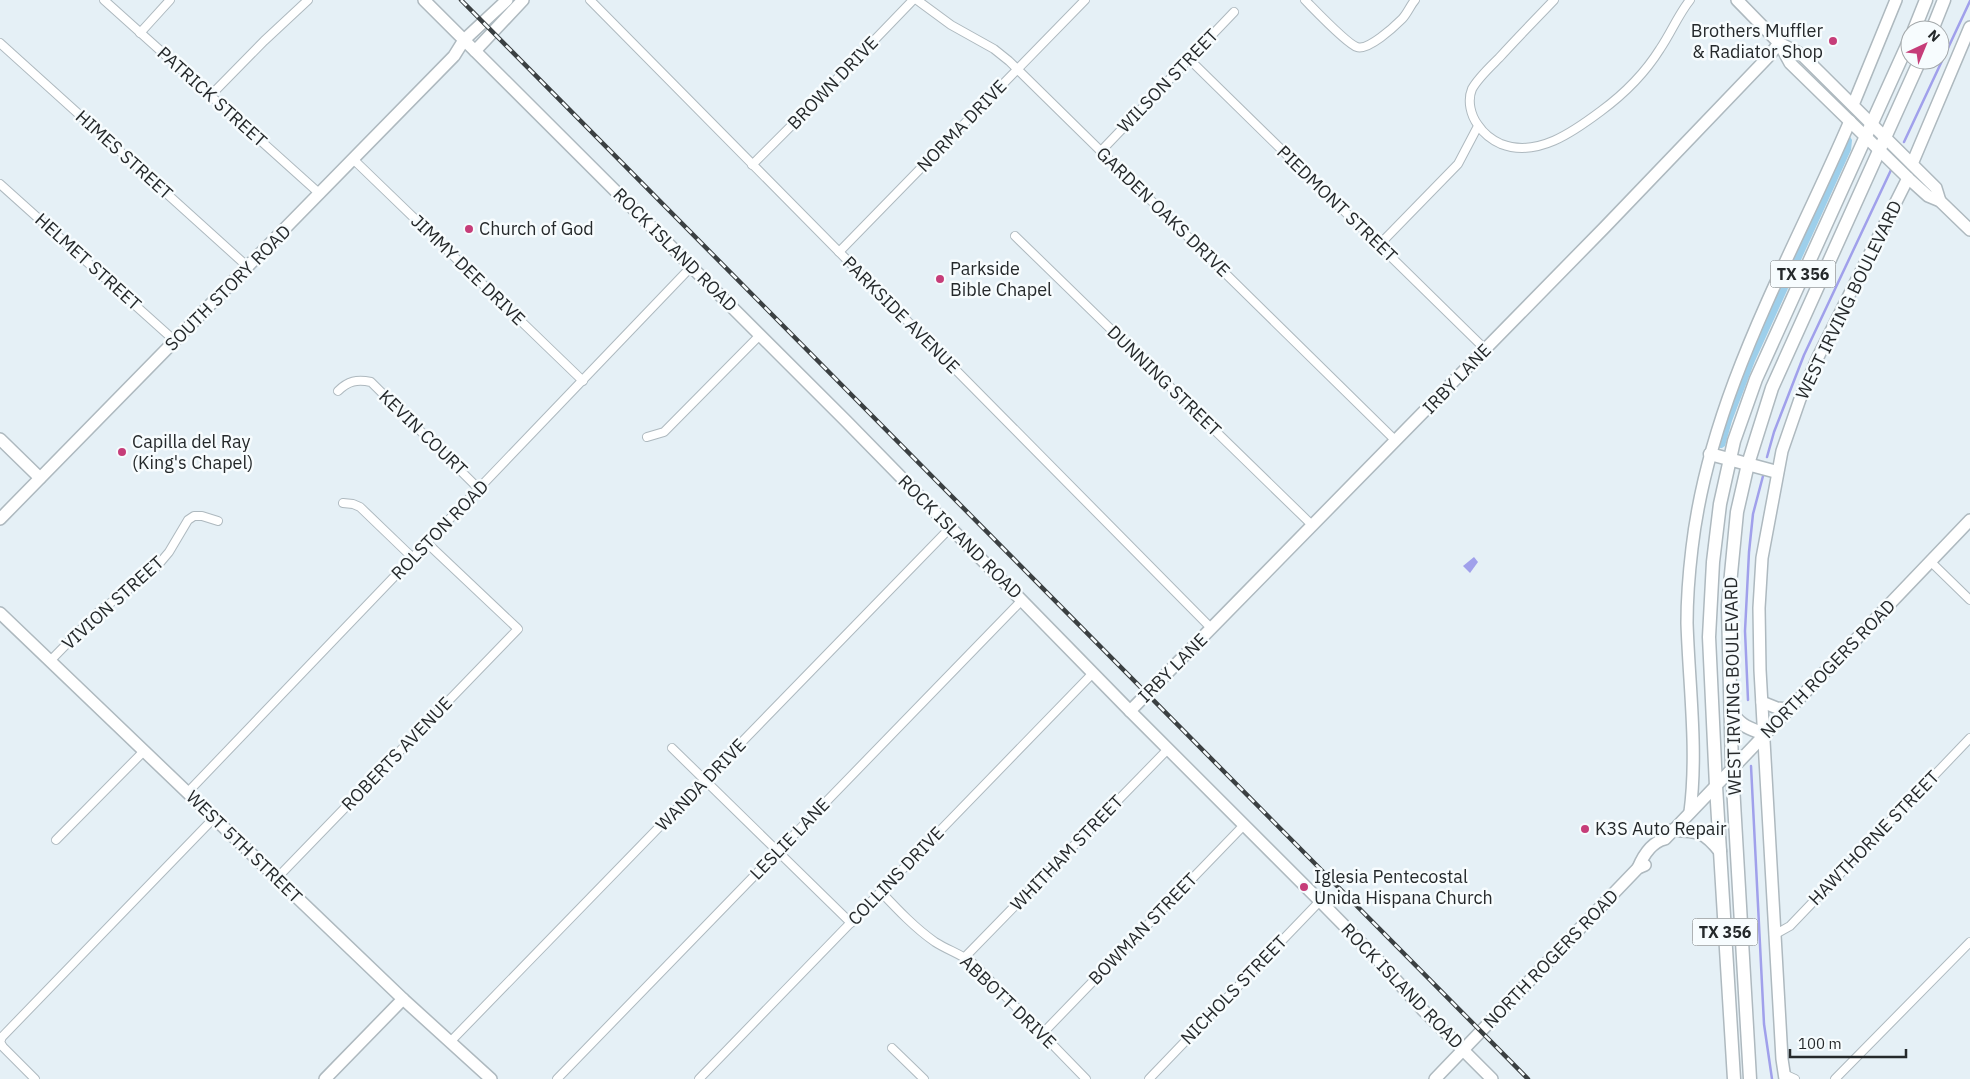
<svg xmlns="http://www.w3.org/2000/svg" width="1970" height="1079" viewBox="0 0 1970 1079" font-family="'IBM Plex Sans',sans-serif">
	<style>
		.green { fill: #9dcfeb }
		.water { fill: #a0a0eb }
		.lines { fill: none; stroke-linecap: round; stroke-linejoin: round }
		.stream { stroke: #a0a0eb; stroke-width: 2.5 }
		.street-casing { stroke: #aeb9bf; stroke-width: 10 }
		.secondary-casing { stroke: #aeb9bf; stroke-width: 14 }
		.primary-casing { stroke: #aeb9bf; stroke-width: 15 }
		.street { stroke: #fff; stroke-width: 8 }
		.secondary { stroke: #fff; stroke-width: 11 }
		.primary { stroke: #fff; stroke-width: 12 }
		.rail-casing { stroke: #3b4042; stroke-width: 4.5 }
		.rail { stroke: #f7fcfe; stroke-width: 2.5; stroke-dasharray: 8; stroke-linecap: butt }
		.poi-dot { fill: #c63d79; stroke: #f7fcfe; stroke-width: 2 }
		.labels { text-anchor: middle; stroke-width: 5; stroke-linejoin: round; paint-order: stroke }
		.shield { fill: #f7fcfe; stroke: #64686a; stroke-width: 1 }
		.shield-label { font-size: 16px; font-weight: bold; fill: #25292b }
		.poi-label { font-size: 18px; fill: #25292b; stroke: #f7fcfe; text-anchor: start }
		.street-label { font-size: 18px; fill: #25292b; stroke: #f7fcfe }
	</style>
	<rect width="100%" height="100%" fill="#e5f0f6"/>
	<!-- green -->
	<path class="green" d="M1849,135L1852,140L1851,150L1755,361L1732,421L1725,446L1722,448H1718L1732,395L1749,351Z"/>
	<!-- water -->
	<path class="water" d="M1474,557L1478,562L1470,573L1463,566Z"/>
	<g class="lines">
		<!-- stream -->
		<g class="stream">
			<path d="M1904,142L1970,1"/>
			<path d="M1767,457L1774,432L1804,355L1891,170"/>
			<path d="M1748,700L1745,631L1749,552L1753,514L1763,476"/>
			<path d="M1751,766L1764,1024L1772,1079"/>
		</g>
		<!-- street casing -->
		<g class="street-casing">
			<g id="street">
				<path d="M104,0L320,194"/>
				<path d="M590,0L1212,629"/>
				<path d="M917,0L951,25L994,49L1009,61L1396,441"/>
				<path d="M1305,0C1314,9 1347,44 1357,47C1368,51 1394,27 1402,19C1407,14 1410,6 1415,0"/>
				<path d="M1554,0C1536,19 1517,38 1499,58C1490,67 1478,78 1472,89C1467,101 1471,116 1478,125C1484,134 1492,140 1501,144C1537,158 1573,132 1601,111C1624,94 1645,73 1660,49C1671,33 1678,15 1690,0"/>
				<path d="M140,33L170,0"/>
				<path d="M0,43L248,267"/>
				<path d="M1189,59L1485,349"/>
				<path d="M210,96L264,41L308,0"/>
				<path d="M1101,151L1234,12"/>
				<path d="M354,160L583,381"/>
				<path d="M752,165L804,113L913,0"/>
				<path d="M0,184L175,341"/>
				<path d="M1015,236L1313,526"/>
				<path d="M1379,245L1458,164L1478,126"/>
				<path d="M839,252L1085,0"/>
				<path d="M338,391C348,381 357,379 371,382L479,489"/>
				<path d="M647,437L664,432L760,335"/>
				<path d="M343,503L353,504L360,507L413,558"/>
				<path d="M1931,562L1970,600"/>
				<path d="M50,661L97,613L153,571L169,552L188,520L194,516H202L218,521"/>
				<path d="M672,748L851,923"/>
				<path d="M187,793L691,267"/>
				<path d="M56,840L144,751"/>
				<path d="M277,878L518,629L427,543"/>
				<path d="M881,892C898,910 915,928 935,942C949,951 962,954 975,965L1086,1079"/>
				<path d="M1774,935L1790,926L1970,738"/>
				<path d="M965,957L1168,749"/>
				<path d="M1042,1034L1244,825"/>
				<path d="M451,1041L950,528"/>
				<path d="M892,1048L924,1079"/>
				<path d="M1784,1074L1795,1079"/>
				<path d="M35,1079L3,1047L0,1042L2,1037L214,818"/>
				<path d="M557,1079L1022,600"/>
				<path d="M699,1079L1093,673"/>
				<path d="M1149,1079L1320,901"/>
				<path d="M1835,1079L1970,942"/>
			</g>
		</g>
		<!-- secondary casing -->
		<g class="secondary-casing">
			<g id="secondary">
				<path d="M424,0L846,421L1130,711L1320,901L1377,959L1423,1010L1492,1079"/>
				<path d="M1737,0L1779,43L1790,63L1908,178L1928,196L1940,201L1970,230"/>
				<path d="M1779,43L1801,54L1936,188L1940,201"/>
				<path d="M475,51L523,0"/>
				<path d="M1853,105L1896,0"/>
				<path d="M1912,164L1970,27"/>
				<path d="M0,439L40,478"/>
				<path d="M0,519L454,56L464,40L507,0"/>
				<path d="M0,613L403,999L491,1079"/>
				<path d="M1762,702L1777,708L1789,709"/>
				<path d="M1130,711L1605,227L1769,56L1779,43"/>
				<path d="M1690,812C1698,750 1689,686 1687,623C1687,599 1689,573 1692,548C1710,394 1790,261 1850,121"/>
				<path d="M1638,868C1643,856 1652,842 1665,839L1970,520"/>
				<path d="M325,1079L403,999"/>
				<path d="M1435,1079L1638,868L1645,865"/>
				<path d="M1785,1079L1782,1059L1760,670L1759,608L1762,558L1782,451L1800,399L1818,357L1908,178"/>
			</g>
		</g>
		<!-- primary casing -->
		<g class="primary-casing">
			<g id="primary">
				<path d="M1914,30L1926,0"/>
				<path d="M1932,30L1944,0"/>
				<path d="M1710,454L1777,472"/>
				<path d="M1731,710C1739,726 1749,728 1764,734"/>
				<path d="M1673,830C1699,831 1704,831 1720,851"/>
				<path d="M1734,1079L1716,786L1709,637L1713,562L1720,504L1734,441L1756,379L1910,39"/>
				<path d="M1750,1079L1732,768L1729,650L1728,605L1737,512L1748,464L1772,388L1920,60"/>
			</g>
		</g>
		<!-- street -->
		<use href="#street" class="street"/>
		<!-- secondary -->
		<use href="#secondary" class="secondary"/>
		<!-- primary -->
		<use href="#primary" class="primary"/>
		<!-- rail casing -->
		<g class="rail-casing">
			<path id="rail" d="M461,0L1528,1079"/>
		</g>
		<!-- rail -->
		<use href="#rail" class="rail"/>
	</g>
	<!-- markers -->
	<g class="poi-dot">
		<circle cx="1833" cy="41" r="5"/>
		<circle cx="469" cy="229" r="5"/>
		<circle cx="940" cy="279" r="5"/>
		<circle cx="122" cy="452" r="5"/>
		<circle cx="1585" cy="829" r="5"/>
		<circle cx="1304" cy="887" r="5"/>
	</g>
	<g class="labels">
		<!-- shield labels -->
		<g class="shield">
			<rect x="1770.5" y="260.5" width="65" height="27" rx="4"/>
			<rect x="1692.5" y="918.5" width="65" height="27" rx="4"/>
		</g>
		<g class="shield-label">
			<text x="1803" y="280">TX 356</text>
			<text x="1725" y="938">TX 356</text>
		</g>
		<!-- poi labels -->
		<g class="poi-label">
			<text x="1823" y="37" text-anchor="end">Brothers Muffler<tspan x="1823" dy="21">&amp; Radiator Shop</tspan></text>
			<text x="479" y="235">Church of God</text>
			<text x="950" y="275">Parkside<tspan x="950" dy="21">Bible Chapel</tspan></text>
			<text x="132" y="448">Capilla del Ray<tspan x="132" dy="21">(King's Chapel)</tspan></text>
			<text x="1595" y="835">K3S Auto Repair</text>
			<text x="1314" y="883">Iglesia Pentecostal<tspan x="1314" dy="21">Unida Hispana Church</tspan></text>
		</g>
		<!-- street labels -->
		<g class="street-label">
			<text transform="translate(1168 81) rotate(-46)" y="6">WILSON STREET</text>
			<text transform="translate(833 83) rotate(-46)" y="6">BROWN DRIVE</text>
			<text transform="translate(212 97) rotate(42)" y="6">PATRICK STREET</text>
			<text transform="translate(962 126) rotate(-46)" y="6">NORMA DRIVE</text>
			<text transform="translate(124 155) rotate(42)" y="6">HIMES STREET</text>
			<text transform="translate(1337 204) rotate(44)" y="6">PIEDMONT STREET</text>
			<text transform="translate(1163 212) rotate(44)" y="6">GARDEN OAKS DRIVE</text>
			<text transform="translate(675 250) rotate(45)" y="6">ROCK ISLAND ROAD</text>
			<text transform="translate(88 262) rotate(42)" y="6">HELMET STREET</text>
			<text transform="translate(468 270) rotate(44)" y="6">JIMMY DEE DRIVE</text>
			<text transform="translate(228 288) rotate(-45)" y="6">SOUTH STORY ROAD</text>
			<text transform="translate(1849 300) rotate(-64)" y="6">WEST IRVING BOULEVARD</text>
			<text transform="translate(901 315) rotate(45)" y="6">PARKSIDE AVENUE</text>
			<text transform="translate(1457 379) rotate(-46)" y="6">IRBY LANE</text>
			<text transform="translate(1164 381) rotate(44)" y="6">DUNNING STREET</text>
			<text transform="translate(423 433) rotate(44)" y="6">KEVIN COURT</text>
			<text transform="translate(440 530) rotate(-46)" y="6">ROLSTON ROAD</text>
			<text transform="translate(960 537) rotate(45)" y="6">ROCK ISLAND ROAD</text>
			<text transform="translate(113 603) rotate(-42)" y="6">VIVION STREET</text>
			<text transform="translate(1173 668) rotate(-45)" y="6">IRBY LANE</text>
			<text transform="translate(1828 669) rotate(-46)" y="6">NORTH ROGERS ROAD</text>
			<text transform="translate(1733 686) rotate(-91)" y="6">WEST IRVING BOULEVARD</text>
			<text transform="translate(397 754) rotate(-46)" y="6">ROBERTS AVENUE</text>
			<text transform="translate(701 785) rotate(-46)" y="6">WANDA DRIVE</text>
			<text transform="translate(1874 838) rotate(-46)" y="6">HAWTHORNE STREET</text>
			<text transform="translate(790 839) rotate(-46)" y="6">LESLIE LANE</text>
			<text transform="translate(244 847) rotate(44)" y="6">WEST 5TH STREET</text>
			<text transform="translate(1067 853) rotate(-46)" y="6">WHITHAM STREET</text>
			<text transform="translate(896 876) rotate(-46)" y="6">COLLINS DRIVE</text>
			<text transform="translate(1143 929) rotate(-46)" y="6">BOWMAN STREET</text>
			<text transform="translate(1551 959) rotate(-46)" y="6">NORTH ROGERS ROAD</text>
			<text transform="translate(1402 986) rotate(46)" y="6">ROCK ISLAND ROAD</text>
			<text transform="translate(1234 990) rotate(-46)" y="6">NICHOLS STREET</text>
			<text transform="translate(1008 1002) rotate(44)" y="6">ABBOTT DRIVE</text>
		</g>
	</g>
	<!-- north arrow -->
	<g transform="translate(1925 45) rotate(44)"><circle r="24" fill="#f7fcfe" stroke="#a3a8aa"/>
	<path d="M0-4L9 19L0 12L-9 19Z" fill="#c63d79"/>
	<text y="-8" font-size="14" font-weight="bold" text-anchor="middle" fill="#25292b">N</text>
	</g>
	<!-- scale -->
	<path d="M1790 1049v8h116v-8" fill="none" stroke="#25292b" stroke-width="2.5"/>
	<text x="1798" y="1049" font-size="15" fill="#25292b" stroke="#f7fcfe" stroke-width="4" paint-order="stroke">100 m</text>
</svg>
